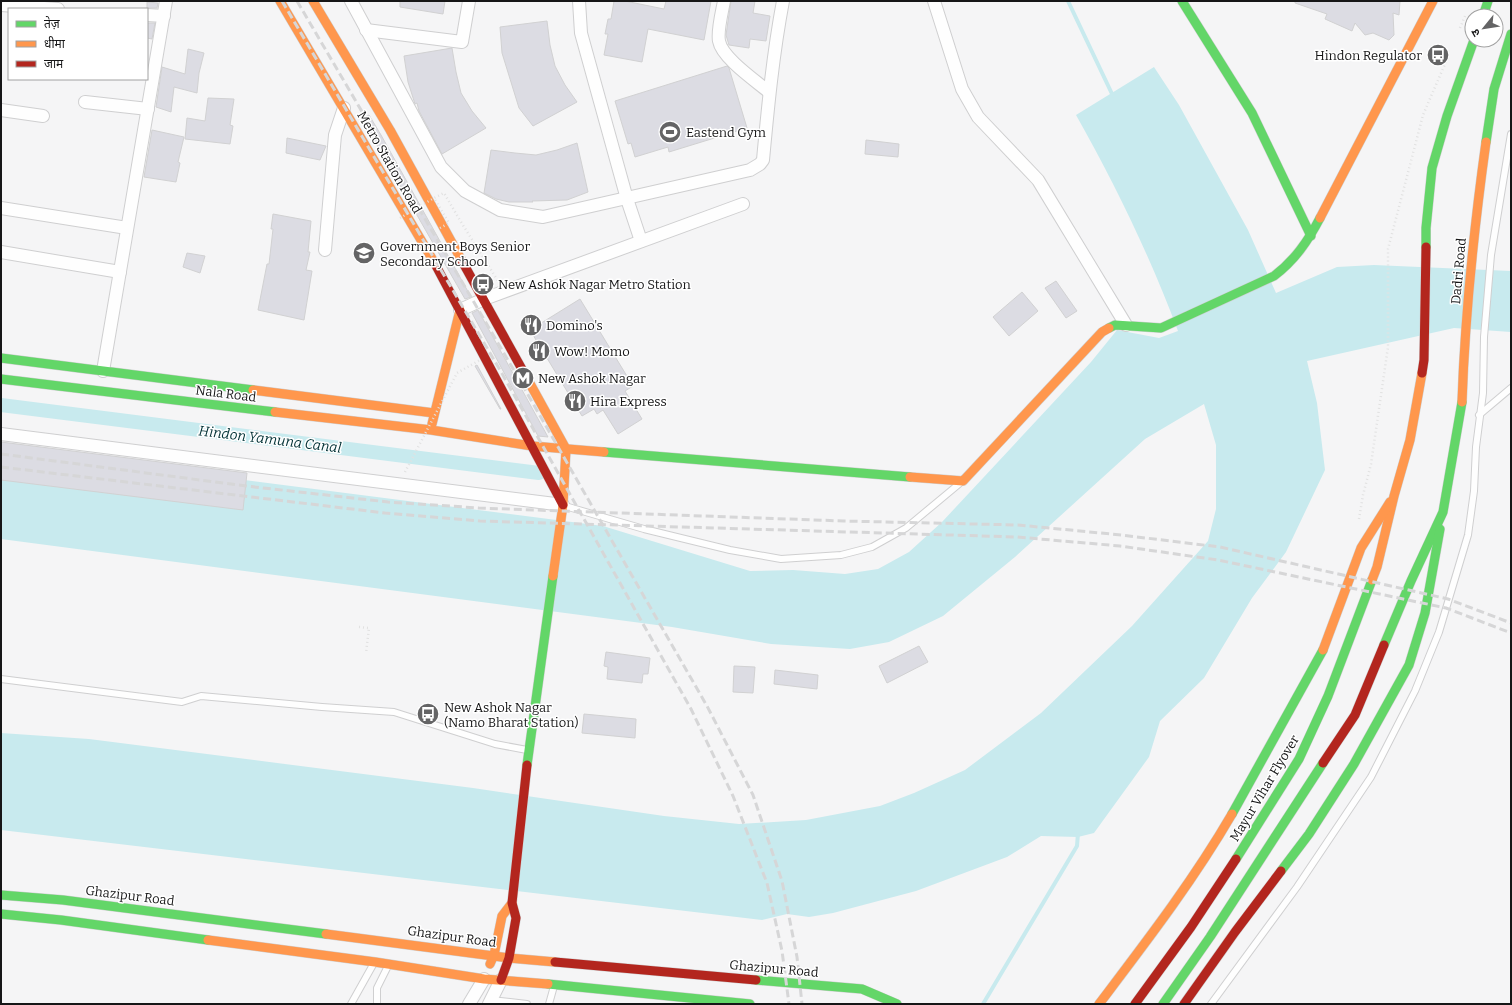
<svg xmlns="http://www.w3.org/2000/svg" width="1512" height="1005" viewBox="0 0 1512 1005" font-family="Bitter,'Noto Sans Devanagari',serif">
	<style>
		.water { fill: #c8eaee }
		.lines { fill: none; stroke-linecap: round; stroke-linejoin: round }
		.stream { stroke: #c8eaee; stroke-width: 4 }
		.canal { stroke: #c8eaee; stroke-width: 14 }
		.building { fill: #dcdce3; stroke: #d1d1d2 }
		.lane-casing { stroke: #cfcfd0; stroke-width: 8 }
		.street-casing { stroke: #cfcfd0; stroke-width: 14 }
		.fast-casing { stroke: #cfcfd0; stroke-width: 10 }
		.slow-casing { stroke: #cfcfd0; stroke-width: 10 }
		.jam-casing { stroke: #cfcfd0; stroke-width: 10 }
		.path { stroke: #e1e1e1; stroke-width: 2.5; stroke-dasharray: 1 3; stroke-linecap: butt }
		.lane { stroke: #fefefe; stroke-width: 6 }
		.street { stroke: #fefefe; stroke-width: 12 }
		.fast { stroke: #63d668; stroke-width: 9 }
		.slow { stroke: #ff974d; stroke-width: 9 }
		.jam { stroke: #b3261e; stroke-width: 9 }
		.rail { stroke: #d6d6d7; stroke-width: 3; stroke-dasharray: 8 4; stroke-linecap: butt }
		.path-bridge { stroke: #e1e1e1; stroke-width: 2.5; stroke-dasharray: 1 3; stroke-linecap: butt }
		.labels { text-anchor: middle; stroke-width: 3; stroke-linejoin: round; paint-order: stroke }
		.poi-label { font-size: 13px; fill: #161617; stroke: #fff; text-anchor: start }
		.street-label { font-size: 13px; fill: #161617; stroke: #fff }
		.water-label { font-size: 14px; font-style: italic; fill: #013135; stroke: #fff }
	</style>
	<rect width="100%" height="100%" fill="#f5f5f6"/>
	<!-- water -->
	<path class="water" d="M1154,67L1179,105L1248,230L1276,293L1337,267L1374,265L1511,271V332L1454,328L1307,361L1317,403L1325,470L1286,552L1252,598L1204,678L1160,721L1149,757L1094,833L1078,837L1041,836L1007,857L916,891L833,913L809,917L787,914L762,920L1,830V733L89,739L473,788L664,816L739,824L806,820L880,806L914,793L965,770L1041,713L1132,626L1208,541L1216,509V445L1204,404L1145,439L1015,557L943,616L889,642L850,649L771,644L672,627L1,539V449L603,526L750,571L793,570L845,574L878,569L909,552L942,522L1091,362L1117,330L1159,338L1178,331C1150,256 1115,184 1076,115Z"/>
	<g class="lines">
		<!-- stream -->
		<g class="stream">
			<path d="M1068,1L1113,96"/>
			<path d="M983,1004L1077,846L1078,833"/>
		</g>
		<!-- canal -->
		<path class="canal" d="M1,405L539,473"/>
	</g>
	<!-- building -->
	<g class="building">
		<path d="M400,1H445L443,14L400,7Z"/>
		<path d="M614,1H625L664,9L666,1H711L704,40L648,29L642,62L604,55L608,34H605L608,19H611Z"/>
		<path d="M731,1H755L753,13L770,16L766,41L750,39L749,48L729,45L726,35Z"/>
		<path d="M1295,1H1400L1399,15L1393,13L1394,35L1389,40L1373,33L1365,35L1355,23L1352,31L1325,19L1327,14L1295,3Z"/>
		<path d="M147,2L158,3L157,8H147Z"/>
		<path d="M547,21L550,45L555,66L565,85L577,102L533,126L519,108L502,53L500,27Z"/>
		<path d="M147,23H155L152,39L147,38Z"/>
		<path d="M452,48L456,72L461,93L472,111L486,128L442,154L419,111L417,103L415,104L408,82L404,56Z"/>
		<path d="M188,49L204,53L199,73L197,93L174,87L171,112L156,107L162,67L185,74Z"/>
		<path d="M727,66L729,68L747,128L669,152L668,147L635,157L631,143L628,144L615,101Z"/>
		<path d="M208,98L234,99L230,125L233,126L230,144L185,139L187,118L205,121Z"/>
		<path d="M369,115L381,135L471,297L465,299L362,119Z"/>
		<path d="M152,130L184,137L178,162L180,163L176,182L144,177Z"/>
		<path d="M287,138L326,146L320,160L286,153Z"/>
		<path d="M866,140L899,144L898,157L865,154Z"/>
		<path d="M577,143L588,192L567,200L532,201L533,202H509L496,199L484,193L491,150L515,153L536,155L557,150Z"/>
		<path d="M273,214L311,221L308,252H310L306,270L312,271L304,320L258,310L267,264H269L273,229H271Z"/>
		<path d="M187,253L205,256L200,273L183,267Z"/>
		<path d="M1056,281L1077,311L1066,318L1045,288Z"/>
		<path d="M1022,292L1038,311L1009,336L993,317Z"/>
		<path d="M580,299L633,386L625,391L642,419L618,434L603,410L597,414L594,409L582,416L530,330Z"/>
		<path d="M478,310L548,437L538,436L472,313Z"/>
		<path d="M477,365L501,409H500L475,366Z"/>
		<path d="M1,442L247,473L243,510L1,480Z"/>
		<path d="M919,646L928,662L887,683L879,666Z"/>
		<path d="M606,652L650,658L648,674H643L642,683L607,679L608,667L604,666Z"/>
		<path d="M734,666L755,667L753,693L733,692Z"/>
		<path d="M775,670L818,675L817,689L774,684Z"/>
		<path d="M584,714L636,719L635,738L582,733Z"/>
	</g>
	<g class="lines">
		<!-- lane casing -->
		<g class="lane-casing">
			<g id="lane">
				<path d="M1479,415L1511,388"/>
				<path d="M565,506L644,529L730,550L781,559L841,555L872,547L906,528L959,484"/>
				<path d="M1,679L182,702L201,696L322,707L394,712L495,744L527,750"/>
				<path d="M491,1000L527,1004"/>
				<path d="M351,1004L374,963"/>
				<path d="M377,1004V988L388,966"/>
				<path d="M549,1004L554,986"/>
				<path d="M1211,1004L1297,887L1371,777L1415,691L1439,632L1468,535L1474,491L1476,447L1483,393L1484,337L1491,255L1511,134"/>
			</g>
		</g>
		<!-- street casing -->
		<g class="street-casing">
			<g id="street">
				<path d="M351,1L441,167L465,191L500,210L543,217L750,170L760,164L763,160C768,106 773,54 783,1"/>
				<path d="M579,1L581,33L627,199L641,241"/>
				<path d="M724,1C722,12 717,31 719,41C722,58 756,81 769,92"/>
				<path d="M934,1L962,89L978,117L1038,180L1126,325"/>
				<path d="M1,5L58,9"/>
				<path d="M147,15L164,16"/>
				<path d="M366,30L462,42L469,1"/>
				<path d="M85,102L148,109"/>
				<path d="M1,110L43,116"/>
				<path d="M1,208L127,228"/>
				<path d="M325,250L335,135L344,108"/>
				<path d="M1,252L120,272"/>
				<path d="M460,310L484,299L743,204"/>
				<path d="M103,371L166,1"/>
				<path d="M1,434L563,505"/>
				<path d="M469,1004L484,979"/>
				<path d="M489,1004L501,980"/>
			</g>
		</g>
		<!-- fast casing -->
		<g class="fast-casing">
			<g id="fast">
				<path d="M1182,1L1252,113L1311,236"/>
				<path d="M1483,16L1488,1"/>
				<path d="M1486,142L1494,89L1511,34"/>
				<path d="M1426,247V228L1432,168L1447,116L1474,40"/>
				<path d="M1109,328L1115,325L1161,328L1274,276C1295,260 1308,241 1320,218"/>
				<path d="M1,358L253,390"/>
				<path d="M1,379L275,412"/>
				<path d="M604,452L910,477"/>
				<path d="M1384,645L1411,581L1443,512L1462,402"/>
				<path d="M527,765L553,576"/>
				<path d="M1232,814L1323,650"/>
				<path d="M1236,859L1299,759L1328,696L1372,580"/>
				<path d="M1281,871L1309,834L1354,764L1409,665L1425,613L1440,529"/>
				<path d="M1,895L63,900L326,934"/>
				<path d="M1,914L61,920L208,940"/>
				<path d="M756,980L862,989L897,1004"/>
				<path d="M548,984L750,1004"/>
				<path d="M1163,1004L1210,937L1323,763"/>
			</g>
		</g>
		<!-- slow casing -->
		<g class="slow-casing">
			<g id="slow">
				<path d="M280,1L434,262"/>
				<path d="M313,1L390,130L462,261"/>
				<path d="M1320,218L1433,1"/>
				<path d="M528,380L566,449L563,505L553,576"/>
				<path d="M253,390L434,413"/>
				<path d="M1462,402C1465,315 1474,228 1486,142"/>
				<path d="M275,412L431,430L532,446L604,452"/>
				<path d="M432,424L460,310"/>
				<path d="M910,477L963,481L1102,332L1109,328"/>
				<path d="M1372,580L1377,567L1394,496L1410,440L1422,373"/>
				<path d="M1323,650L1361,548L1390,502"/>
				<path d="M326,934L509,958L555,962"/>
				<path d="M208,940L375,962L484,979L548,984"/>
				<path d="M490,964L494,955L502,916L512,903"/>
				<path d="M1099,1004C1146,942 1193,881 1232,814"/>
			</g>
		</g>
		<!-- jam casing -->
		<g class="jam-casing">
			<g id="jam">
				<path d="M462,261L528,380"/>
				<path d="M434,262L563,505"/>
				<path d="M1422,373L1424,360L1426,247"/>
				<path d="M1323,763L1355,715L1384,645"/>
				<path d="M555,962L756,980"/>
				<path d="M501,980L509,958L516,918L512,903L527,765"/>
				<path d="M1135,1004L1191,927L1236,859"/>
				<path d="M1184,1004L1235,932L1281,871"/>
			</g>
		</g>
		<!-- path -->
		<g class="path">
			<path d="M1460,28L1465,16"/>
			<path d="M461,222L498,281"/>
			<path d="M1359,519L1363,495L1371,464L1388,347V249L1423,115L1448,57"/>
			<path d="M359,627L369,628L366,653"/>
		</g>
		<!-- lane -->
		<use href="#lane" class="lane"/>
		<!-- street -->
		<use href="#street" class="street"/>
		<!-- fast -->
		<use href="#fast" class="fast"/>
		<!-- slow -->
		<use href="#slow" class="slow"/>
		<!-- jam -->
		<use href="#jam" class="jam"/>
		<!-- rail -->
		<g class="rail">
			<path d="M282,1L500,370L691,709L733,796L767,883L782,951L789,1004"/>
			<path d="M297,1L512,367L707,706L753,795L782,881L797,957L802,1004"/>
			<path d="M1,454L246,486L388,502L479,508L844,521L1018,525L1121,535L1220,547L1448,599L1511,623"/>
			<path d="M1,467L385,513L480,521L1017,537L1120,546L1218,560L1446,608L1511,633"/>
		</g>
		<!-- path-bridge -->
		<g class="path-bridge">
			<path d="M400,218L434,198"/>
			<path d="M440,228L449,223L434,198L444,193L461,222"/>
			<path d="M405,472L457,373L480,360"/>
		</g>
	</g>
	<!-- icons -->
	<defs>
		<g id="bus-disc" transform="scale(1.15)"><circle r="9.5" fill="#646465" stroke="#fff"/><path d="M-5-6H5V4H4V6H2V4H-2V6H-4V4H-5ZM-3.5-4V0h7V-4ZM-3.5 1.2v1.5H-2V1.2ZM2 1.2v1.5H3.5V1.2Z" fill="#fff"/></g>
		<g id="stadium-disc" transform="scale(1.15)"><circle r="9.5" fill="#646465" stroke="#fff"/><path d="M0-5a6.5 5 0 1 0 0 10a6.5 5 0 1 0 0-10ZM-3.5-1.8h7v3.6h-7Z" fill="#fff"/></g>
		<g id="school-disc" transform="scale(1.15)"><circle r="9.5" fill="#646465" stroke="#fff"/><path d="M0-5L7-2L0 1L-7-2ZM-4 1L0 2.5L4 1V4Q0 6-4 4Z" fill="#fff"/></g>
		<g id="restaurant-disc" transform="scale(1.15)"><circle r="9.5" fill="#646465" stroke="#fff"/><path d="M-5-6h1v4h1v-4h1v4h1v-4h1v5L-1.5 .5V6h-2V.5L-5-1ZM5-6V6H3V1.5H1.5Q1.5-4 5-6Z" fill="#fff"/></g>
		<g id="metro-disc" transform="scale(1.15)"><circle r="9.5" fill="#646465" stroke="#fff"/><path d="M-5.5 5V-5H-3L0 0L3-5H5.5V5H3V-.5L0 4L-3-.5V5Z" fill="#fff"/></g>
	</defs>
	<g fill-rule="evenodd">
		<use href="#bus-disc" x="1438" y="55"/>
		<use href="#stadium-disc" x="670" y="132"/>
		<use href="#school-disc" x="364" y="253"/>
		<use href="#bus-disc" x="483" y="284"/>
		<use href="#restaurant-disc" x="531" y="325"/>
		<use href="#restaurant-disc" x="539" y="351"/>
		<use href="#metro-disc" x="523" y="378"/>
		<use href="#restaurant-disc" x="575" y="401"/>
		<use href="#bus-disc" x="428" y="714"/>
	</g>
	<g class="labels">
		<!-- poi labels -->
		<g class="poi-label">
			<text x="1422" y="60" text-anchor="end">Hindon Regulator</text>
			<text x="686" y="137">Eastend Gym</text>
			<text x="380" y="251">Government Boys Senior<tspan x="380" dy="15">Secondary School</tspan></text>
			<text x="498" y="289">New Ashok Nagar Metro Station</text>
			<text x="546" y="330">Domino's</text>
			<text x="554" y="356">Wow! Momo</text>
			<text x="538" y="383">New Ashok Nagar</text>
			<text x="590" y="406">Hira Express</text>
			<text x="444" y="712">New Ashok Nagar<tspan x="444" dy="15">(Namo Bharat Station)</tspan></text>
		</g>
		<!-- street labels -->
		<g class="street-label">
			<text transform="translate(390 162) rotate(60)" y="5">Metro Station Road</text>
			<text transform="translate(1458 271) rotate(-85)" y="5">Dadri Road</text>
			<text transform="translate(226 393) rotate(7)" y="5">Nala Road</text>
			<text transform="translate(1264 788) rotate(-59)" y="5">Mayur Vihar Flyover</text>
			<text transform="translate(130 895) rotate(7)" y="5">Ghazipur Road</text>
			<text transform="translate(452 936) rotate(8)" y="5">Ghazipur Road</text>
			<text transform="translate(774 968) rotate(5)" y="5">Ghazipur Road</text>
		</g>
		<!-- water labels -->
		<g class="water-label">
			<text transform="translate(270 439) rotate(7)" y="5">Hindon Yamuna Canal</text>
		</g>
	</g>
	<!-- border -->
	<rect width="1512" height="1005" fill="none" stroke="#161617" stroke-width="4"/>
	<!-- legend -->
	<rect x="8" y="8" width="140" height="72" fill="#ffffff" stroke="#a2a2a2"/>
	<rect x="16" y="21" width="20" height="6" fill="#63d668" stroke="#a2a2a2"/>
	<text x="44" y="28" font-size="12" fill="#161617">तेज़</text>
	<rect x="16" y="41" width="20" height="6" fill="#ff974d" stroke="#a2a2a2"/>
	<text x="44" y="48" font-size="12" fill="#161617">धीमा</text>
	<rect x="16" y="61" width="20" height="6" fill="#b3261e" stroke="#a2a2a2"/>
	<text x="44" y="68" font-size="12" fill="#161617">जाम</text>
	<!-- north arrow -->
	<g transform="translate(1484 28) rotate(240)"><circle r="19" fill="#ffffff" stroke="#a2a2a2"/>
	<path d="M0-3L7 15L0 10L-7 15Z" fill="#646465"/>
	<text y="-6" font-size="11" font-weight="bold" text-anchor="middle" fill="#161617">उ</text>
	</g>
</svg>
